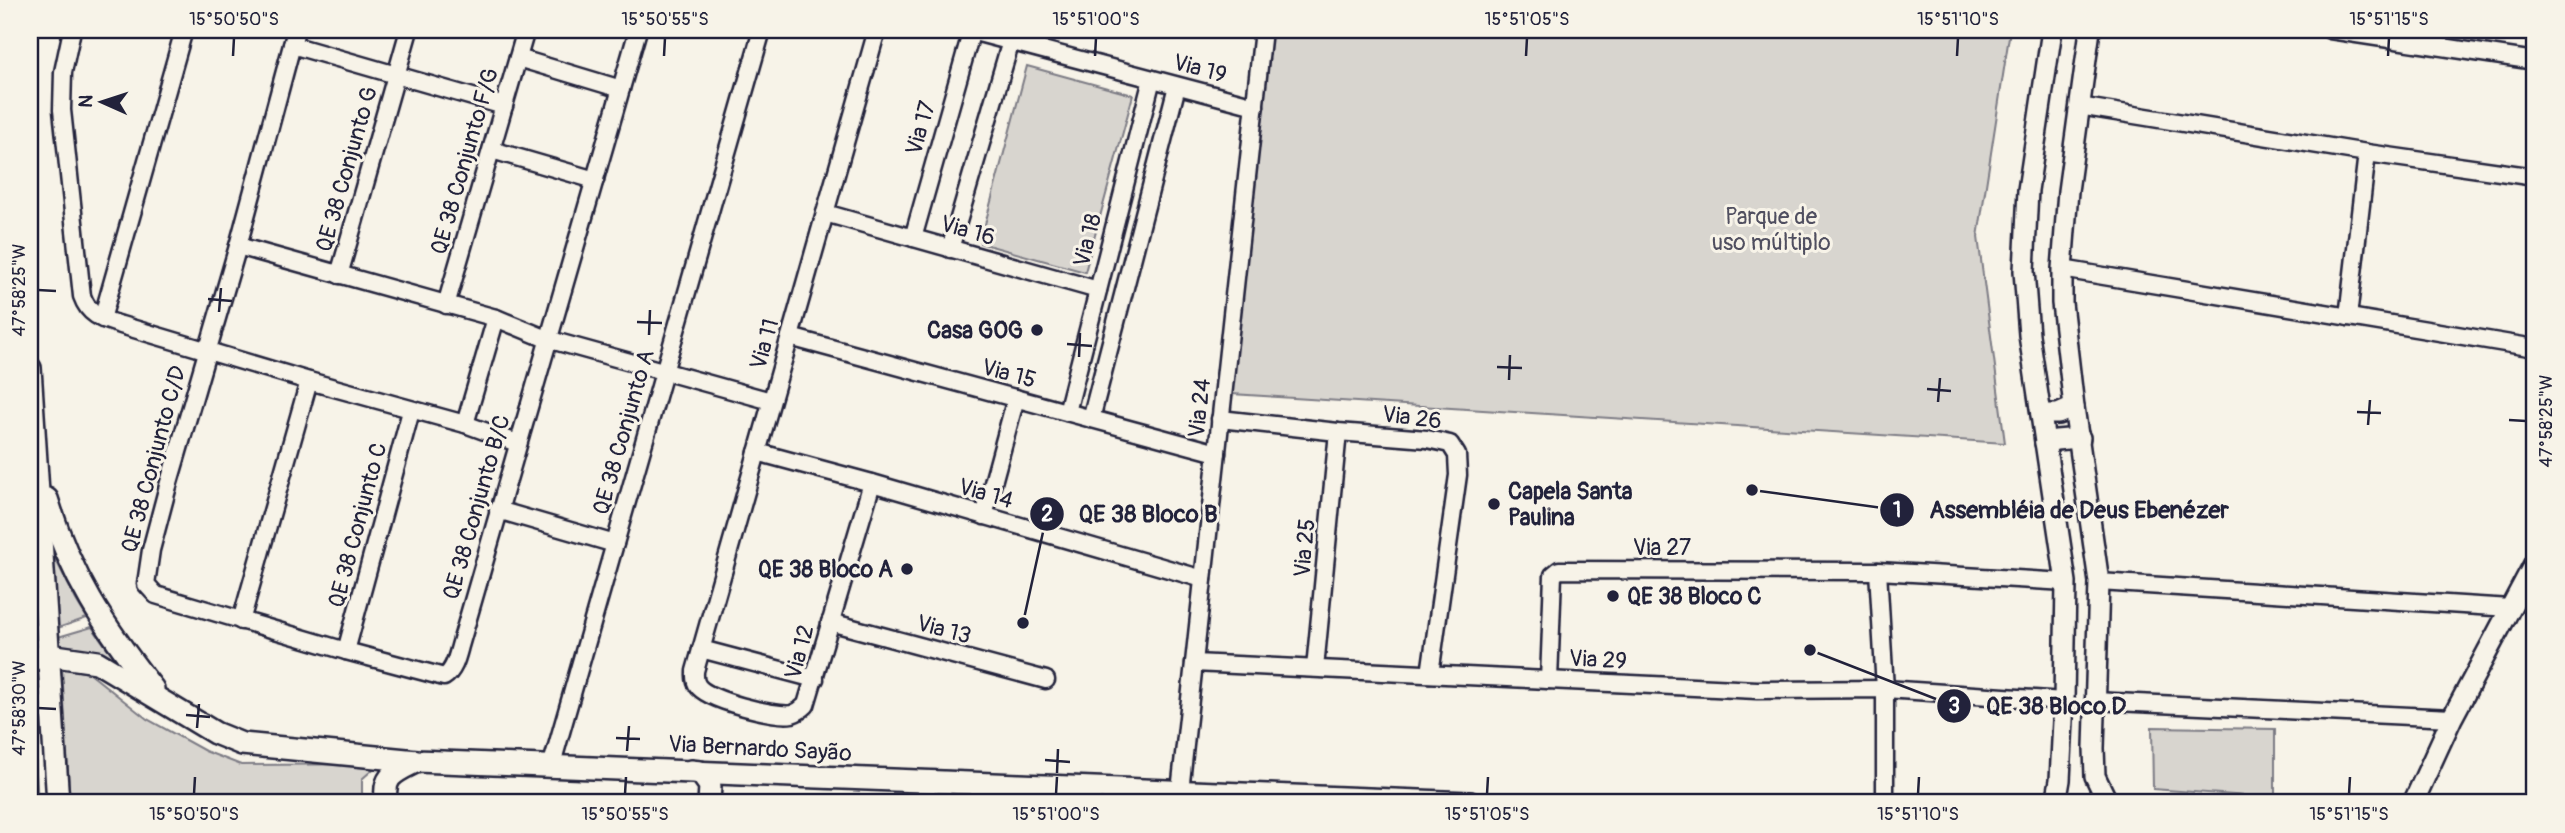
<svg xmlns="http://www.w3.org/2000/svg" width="2565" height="833" viewBox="0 0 2565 833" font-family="Pangolin,sans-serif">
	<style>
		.green { fill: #d8d5cf; stroke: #7d7c85; stroke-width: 2 }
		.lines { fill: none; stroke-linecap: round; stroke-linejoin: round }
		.minor-casing { stroke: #22223b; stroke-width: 21 }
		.tertiary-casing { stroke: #22223b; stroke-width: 24 }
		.secondary-casing { stroke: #22223b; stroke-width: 26 }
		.minor { stroke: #f7f3e8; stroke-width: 16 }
		.tertiary { stroke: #f7f3e8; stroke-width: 19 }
		.secondary { stroke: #f7f3e8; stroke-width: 21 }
		.ticks { fill: none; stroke: #22223b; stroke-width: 2.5 }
		.poi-dot { fill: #22223b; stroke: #f7f3e8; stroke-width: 2.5 }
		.labels { text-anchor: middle; stroke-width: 6; stroke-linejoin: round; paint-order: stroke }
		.street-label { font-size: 23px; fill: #22223b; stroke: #f7f3e8 }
		.park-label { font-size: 23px; fill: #504f60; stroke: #f7f3e8 }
		.poi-label { font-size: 23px; font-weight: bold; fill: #22223b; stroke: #f7f3e8; text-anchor: end }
		.leader { fill: none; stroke: #22223b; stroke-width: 2.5 }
		.callout-dot { fill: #22223b; stroke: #f7f3e8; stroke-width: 2.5 }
		.mark-label { font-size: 21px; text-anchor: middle; font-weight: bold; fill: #fff }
		.callout-label { font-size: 24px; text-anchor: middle; font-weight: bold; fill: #22223b; stroke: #f7f3e8; stroke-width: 6; stroke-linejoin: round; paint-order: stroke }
		.neatline { fill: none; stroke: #22223b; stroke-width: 2.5 }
		.ticks-label { font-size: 18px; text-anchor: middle; fill: #22223b }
	</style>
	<rect width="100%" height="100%" fill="#f7f3e8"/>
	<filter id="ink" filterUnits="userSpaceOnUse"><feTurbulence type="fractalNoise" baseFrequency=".0143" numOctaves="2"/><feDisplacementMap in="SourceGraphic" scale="14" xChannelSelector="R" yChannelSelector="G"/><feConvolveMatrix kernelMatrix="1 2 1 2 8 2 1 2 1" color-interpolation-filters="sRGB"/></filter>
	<g filter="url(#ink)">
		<!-- green -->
		<g class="green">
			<path d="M1271,30H2010L1978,237L2005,443L1232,394Z"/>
			<path d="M1027,66L1133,95L1085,272L980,243Z"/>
			<path d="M50,548L76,600L87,618L58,628Z"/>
			<path d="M92,627L107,648L133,674C104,656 93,647 59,646L58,637Z"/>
			<path d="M62,668L89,673L147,719L205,751L241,765L379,764L362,779V793L367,803H70Z"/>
			<path d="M30,679L38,803H30Z"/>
			<path d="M2152,727L2275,729V798L2153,789Z"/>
		</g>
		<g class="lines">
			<!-- minor casing -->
			<g class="minor-casing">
				<g id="minor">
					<path d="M72,30L63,72L62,110L82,296C89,316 102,319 121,325L309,381L465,424L517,443"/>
					<path d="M296,30L238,246L168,486L151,550L146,584L156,595L346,651L444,677C454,671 457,657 460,646L638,30"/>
					<path d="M2330,30L2535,61"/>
					<path d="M971,31L1255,106"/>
					<path d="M292,45L504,106"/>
					<path d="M518,58L621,89"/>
					<path d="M2079,106L2367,153L2535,177"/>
					<path d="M492,150L595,180"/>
					<path d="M825,213L1098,290"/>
					<path d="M913,238L972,30"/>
					<path d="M238,246L496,318L547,339L771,401"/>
					<path d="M950,249L1011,41"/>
					<path d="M2062,269L2535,348"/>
					<path d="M339,275L409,30"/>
					<path d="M446,305L526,30"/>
					<path d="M2348,317L2367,153"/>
					<path d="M102,319L184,30"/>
					<path d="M790,337L1217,453"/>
					<path d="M1067,412L1152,79"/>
					<path d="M1091,419L1177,86"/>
					<path d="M1220,419L1338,432L1427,439L1450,444L1457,455L1458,475L1430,674"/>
					<path d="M465,424L496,318"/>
					<path d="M757,452L872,483L1203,579"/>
					<path d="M872,483L806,705C802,709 798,712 792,714C775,717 707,700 698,686C694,681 695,676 695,671L877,30"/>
					<path d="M498,510L615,544"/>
					<path d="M984,516L1016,398"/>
					<path d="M1878,571L1885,689V803"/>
					<path d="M2099,582L2510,608"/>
					<path d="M241,621L309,381"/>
					<path d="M830,622L1046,680"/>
					<path d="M701,649L815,679"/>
					<path d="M346,651L411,411"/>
					<path d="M1194,663L1757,690L1885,689L2064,701"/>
					<path d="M1315,668L1338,432"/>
					<path d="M1549,680L1553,575L1559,570L1878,571L2066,582"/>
					<path d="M2094,701L2452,718"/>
					<path d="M551,767L762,30"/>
					<path d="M1180,791L1263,30"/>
				</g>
			</g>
			<!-- tertiary casing -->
			<g class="tertiary-casing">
				<g id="tertiary">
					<path d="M2052,30L2028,190L2024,271L2029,335L2066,582L2064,701L2060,780L2056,803"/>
					<path d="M2090,30L2068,191L2062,269V303L2074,407L2099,582L2094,748L2095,776L2108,803"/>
					<path d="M2041,414H2058L2074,407"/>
					<path d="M2045,443L2056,440L2080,438"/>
					<path d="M2413,803L2452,718L2535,562"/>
				</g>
			</g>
			<!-- secondary casing -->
			<g class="secondary-casing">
				<g id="secondary">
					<path d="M30,368L58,803"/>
					<path d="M47,499C72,579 103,625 153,689"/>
					<path d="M30,660L49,655L97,662L215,733L242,744L417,761L1470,803"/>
					<path d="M691,771L700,772L710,786L709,803"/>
					<path d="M387,803C381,776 395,772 417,761"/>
				</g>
			</g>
			<!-- minor -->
			<use href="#minor" class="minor"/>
			<!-- tertiary -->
			<use href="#tertiary" class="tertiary"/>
			<!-- secondary -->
			<use href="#secondary" class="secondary"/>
		</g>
	</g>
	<!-- ticks -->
	<path class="ticks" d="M233,56L234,38M664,56L665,38M1095,56L1096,38M1526,56L1527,38M1957,56L1958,38M2388,56L2389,38M38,290L56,291M208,299L232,301M219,312L221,288M637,322L662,323M649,335L650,310M1067,344L1092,346M1079,357L1080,333M1497,367L1522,368M1509,380L1510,355M1927,389L1951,391M1938,402L1940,378M2357,412L2381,413M2509,420L2526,421M2368,425L2370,400M38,708L56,709M186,715L210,717M197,728L199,704M616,738L640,739M627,751L629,726M1045,760L1070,762M1057,773L1058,749M194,794L195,777M625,794L626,777M1056,794L1057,777M1487,794L1488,777M1918,794L1919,777M2349,794L2350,777"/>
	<!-- markers -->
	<g class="poi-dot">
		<circle cx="1037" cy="330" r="7"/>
		<circle cx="1494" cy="504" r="7"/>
		<circle cx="907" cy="569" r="7"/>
		<circle cx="1613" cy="596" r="7"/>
	</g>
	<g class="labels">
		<!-- street labels -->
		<g class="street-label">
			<text transform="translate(1200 68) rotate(15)" y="8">Via 19</text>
			<text transform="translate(920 128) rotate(-74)" y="8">Via 17</text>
			<text transform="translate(464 161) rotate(-74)" y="8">QE 38 Conjunto F/G</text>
			<text transform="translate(346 169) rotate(-74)" y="8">QE 38 Conjunto G</text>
			<text transform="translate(968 230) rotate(16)" y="8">Via 16</text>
			<text transform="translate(1087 240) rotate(-76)" y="8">Via 18</text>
			<text transform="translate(764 344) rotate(-74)" y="8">Via 11</text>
			<text transform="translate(1009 373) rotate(15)" y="8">Via 15</text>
			<text transform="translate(1199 408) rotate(-84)" y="8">Via 24</text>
			<text transform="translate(1412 417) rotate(7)" y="8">Via 26</text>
			<text transform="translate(623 432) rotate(-74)" y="8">QE 38 Conjunto A</text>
			<text transform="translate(153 459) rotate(-75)" y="8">QE 38 Conjunto C/D</text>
			<text transform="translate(986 493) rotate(16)" y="8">Via 14</text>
			<text transform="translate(476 507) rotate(-74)" y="8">QE 38 Conjunto B/C</text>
			<text transform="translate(357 525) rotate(-75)" y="8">QE 38 Conjunto C</text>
			<text x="1662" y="555">Via 27</text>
			<text transform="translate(1304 548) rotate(-85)" y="8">Via 25</text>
			<text transform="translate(944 629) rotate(15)" y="8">Via 13</text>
			<text transform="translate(799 652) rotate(-75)" y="8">Via 12</text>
			<text transform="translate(1598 659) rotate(3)" y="8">Via 29</text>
			<text transform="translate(760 748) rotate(3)" y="8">Via Bernardo Sayão</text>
		</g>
		<!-- park labels -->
		<g class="park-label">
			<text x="1771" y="224">Parque de<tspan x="1771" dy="26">uso múltiplo</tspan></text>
		</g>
		<!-- poi labels -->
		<g class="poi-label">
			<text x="1023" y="338">Casa GOG</text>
			<text x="1508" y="499" text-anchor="start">Capela Santa<tspan x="1508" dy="26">Paulina</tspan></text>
			<text x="893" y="577">QE 38 Bloco A</text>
			<text x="1627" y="604" text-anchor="start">QE 38 Bloco C</text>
		</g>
	</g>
	<!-- callouts -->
	<path class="leader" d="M1752 490L1897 510M1023 623L1047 514M1810 650L1954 706"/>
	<g class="callout-dot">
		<circle cx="1752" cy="490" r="7"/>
		<circle cx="1023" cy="623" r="7"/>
		<circle cx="1810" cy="650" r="7"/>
		<circle cx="1897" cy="510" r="18"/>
		<circle cx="1047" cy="514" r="18"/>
		<circle cx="1954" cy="706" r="18"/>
	</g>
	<g class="mark-label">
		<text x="1897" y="517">1</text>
		<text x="1047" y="521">2</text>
		<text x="1954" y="713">3</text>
	</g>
	<g class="callout-label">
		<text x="2079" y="518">Assembléia de Deus Ebenézer</text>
		<text x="1148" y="522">QE 38 Bloco B</text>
		<text x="2056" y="714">QE 38 Bloco D</text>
	</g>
	<!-- margin -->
	<rect width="2565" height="833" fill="none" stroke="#f7f3e8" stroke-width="77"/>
	<!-- north arrow -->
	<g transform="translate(102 102) rotate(273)" stroke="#f7f3e8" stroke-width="5" paint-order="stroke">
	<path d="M0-5L12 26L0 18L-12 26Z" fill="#22223b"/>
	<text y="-10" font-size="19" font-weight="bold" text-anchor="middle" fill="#22223b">N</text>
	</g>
	<rect x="38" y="38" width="2488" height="756" class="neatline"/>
	<g class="ticks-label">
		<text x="234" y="25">15°50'50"S</text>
		<text x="665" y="25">15°50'55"S</text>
		<text x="1096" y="25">15°51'00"S</text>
		<text x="1527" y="25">15°51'05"S</text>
		<text x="1958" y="25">15°51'10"S</text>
		<text x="2389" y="25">15°51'15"S</text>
		<text transform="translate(19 290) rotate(-90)" y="6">47°58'25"W</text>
		<text transform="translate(2546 421) rotate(-90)" y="6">47°58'25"W</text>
		<text transform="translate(19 708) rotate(-90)" y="6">47°58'30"W</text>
		<text x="194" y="820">15°50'50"S</text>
		<text x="625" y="820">15°50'55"S</text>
		<text x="1056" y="820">15°51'00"S</text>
		<text x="1487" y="820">15°51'05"S</text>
		<text x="1918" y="820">15°51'10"S</text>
		<text x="2349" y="820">15°51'15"S</text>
	</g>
</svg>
